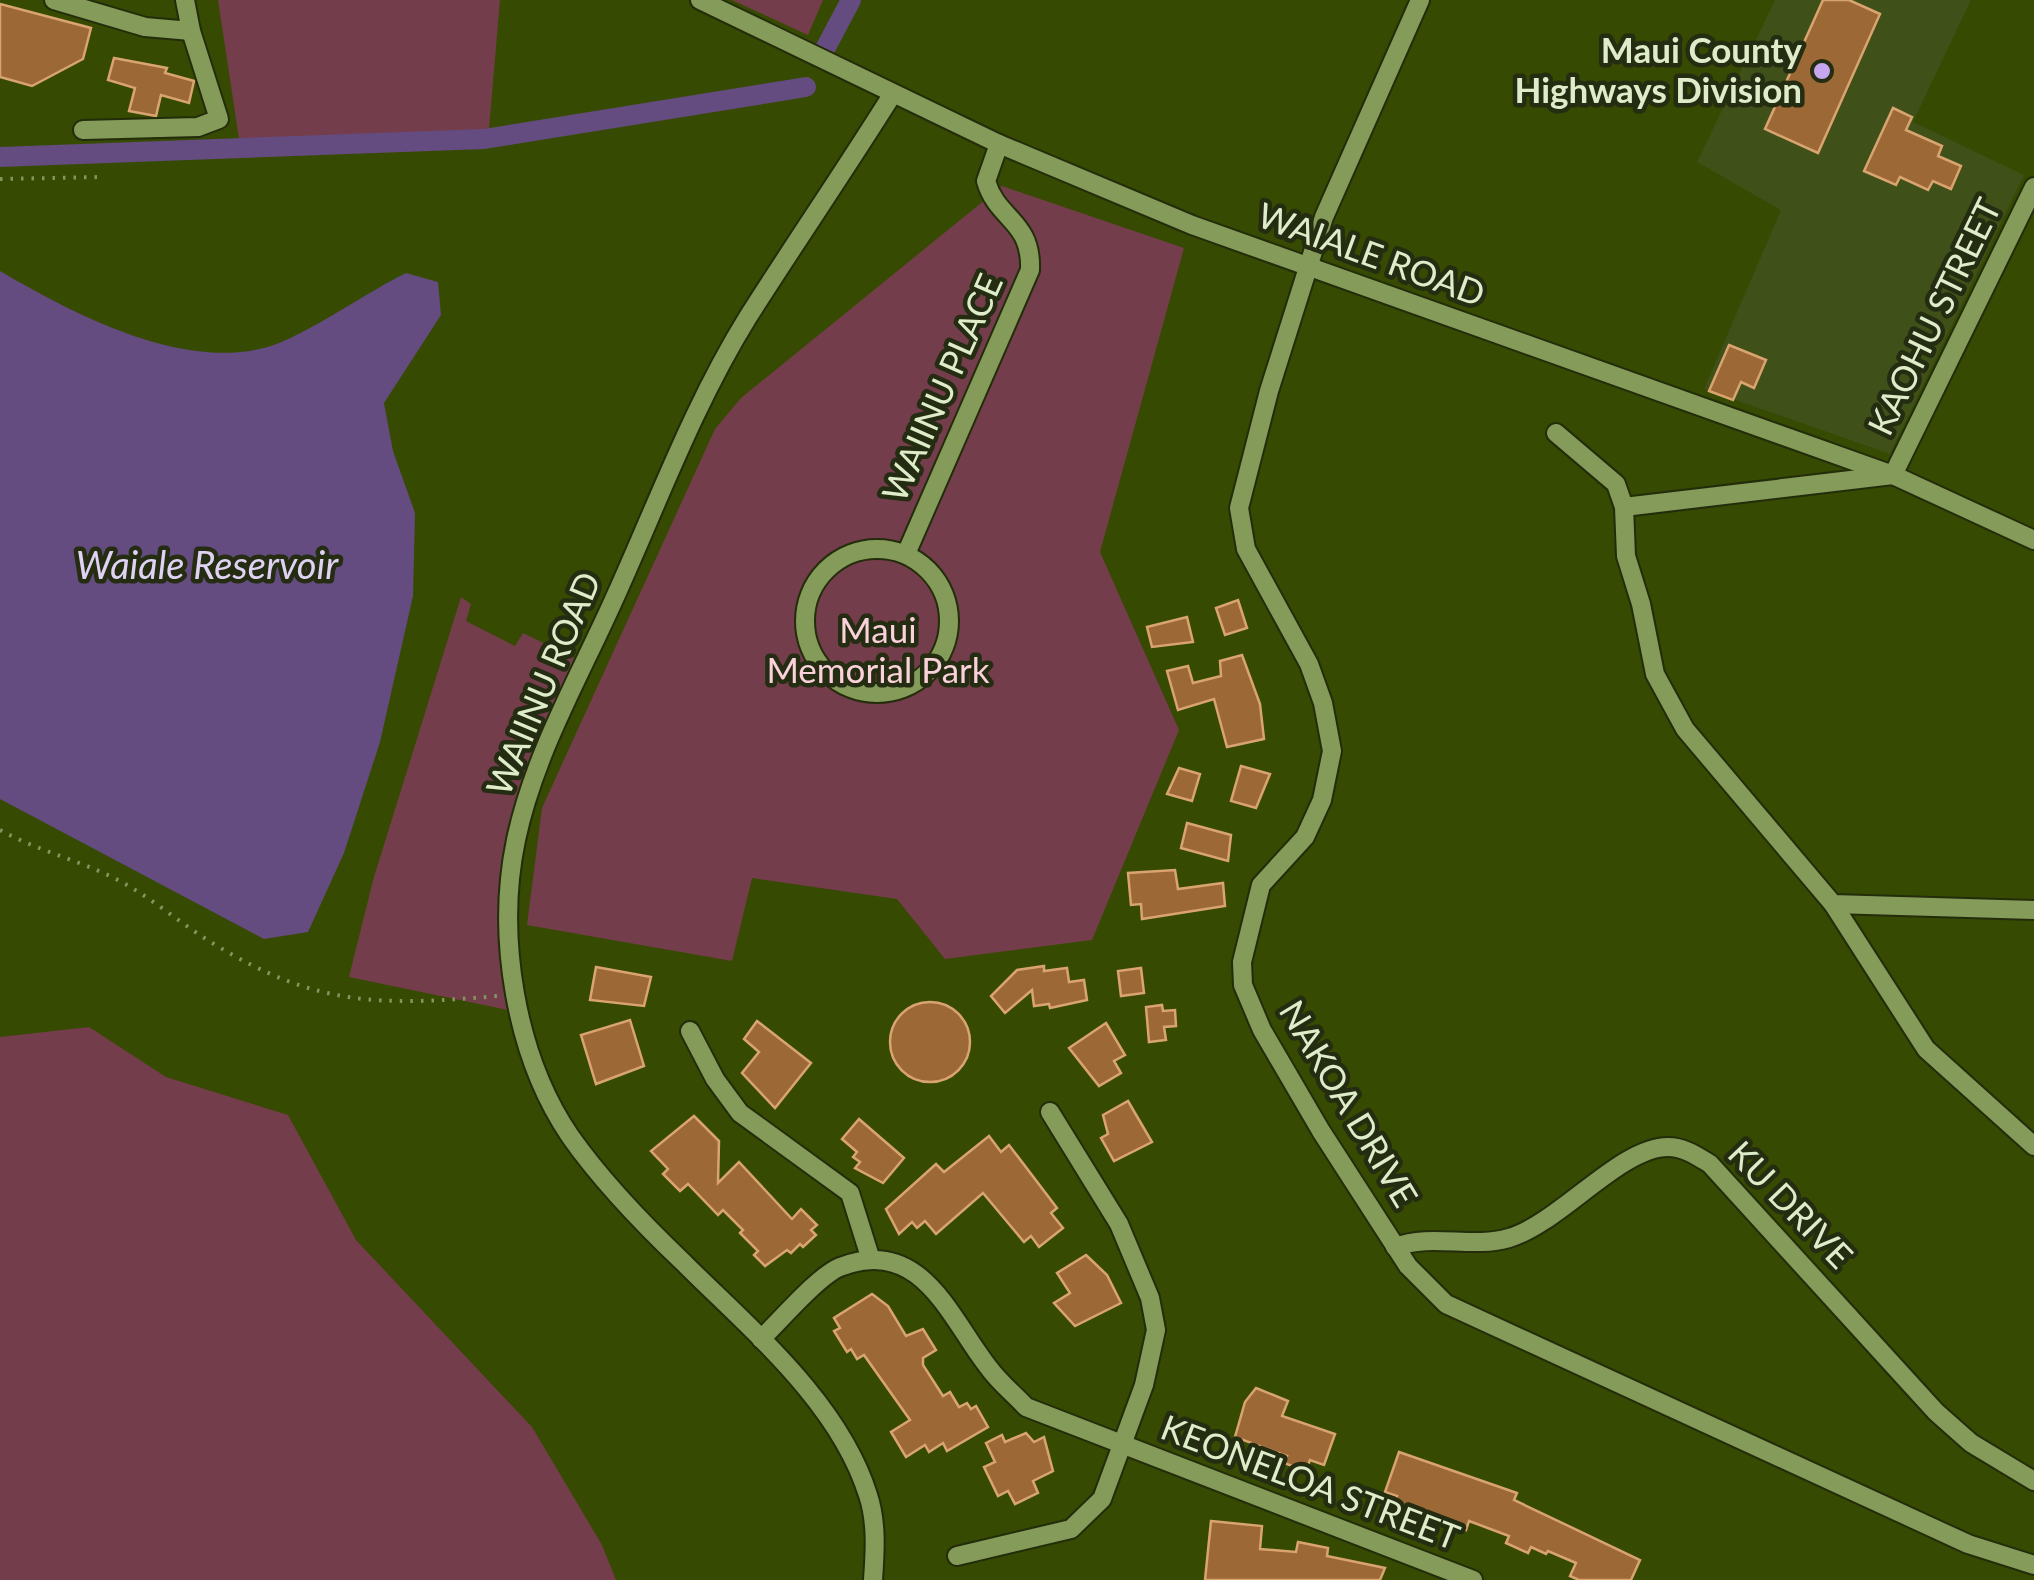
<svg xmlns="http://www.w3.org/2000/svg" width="2034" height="1580" viewBox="0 0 2034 1580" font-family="Lato,sans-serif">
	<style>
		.built { fill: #3f5018 }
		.green { fill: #743d4b }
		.water { fill: #644b80 }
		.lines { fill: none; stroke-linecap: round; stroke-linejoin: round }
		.canal { stroke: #644b80; stroke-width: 20 }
		.building { fill: #9c6936; stroke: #daa470; stroke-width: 2.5 }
		.minor-casing { stroke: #232d0b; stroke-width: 22 }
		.path { stroke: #85955f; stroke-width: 4; stroke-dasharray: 2.5 8; stroke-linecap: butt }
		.minor { stroke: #859b59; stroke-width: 18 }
		.poi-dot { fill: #c7a6f0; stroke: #242c11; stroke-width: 4 }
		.labels { text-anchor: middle; stroke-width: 9; stroke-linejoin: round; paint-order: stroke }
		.poi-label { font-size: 35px; font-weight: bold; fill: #dfecca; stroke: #242c11; text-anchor: end }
		.street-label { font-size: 35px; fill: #dfecca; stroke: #242c11 }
		.park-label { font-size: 35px; fill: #fbd2db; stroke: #242c11 }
		.water-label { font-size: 38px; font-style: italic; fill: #dfd2f3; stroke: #242c11 }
	</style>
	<rect width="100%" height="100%" fill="#374a01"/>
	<!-- built -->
	<path class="built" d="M1775,0H1971L1913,122L2024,175L1890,454L1704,389L1781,210L1697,162Z"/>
	<!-- green -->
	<g class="green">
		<path d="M218,0H500L488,141L239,139Z"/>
		<path d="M732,0H823L808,35Z"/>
		<path d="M1002,186L1184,248L1100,552L1179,730L1092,940L945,959L897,899L752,878L732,961L527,925L542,808L715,429L741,398Z"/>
		<path d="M461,597L471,604L466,621L515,646L523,633L576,659C511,797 491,855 508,1010L349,977L374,877Z"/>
		<path d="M89,1027L166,1077L288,1115L356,1240L532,1427L602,1545L616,1580H0V1037Z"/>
	</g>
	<!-- water -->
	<path class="water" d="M0,271C75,315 192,377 279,343C320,326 364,294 406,273L438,282L441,315L384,403L393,451L415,513L413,596L380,742L344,853L308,932L264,939L0,799Z"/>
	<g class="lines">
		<!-- canal -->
		<g class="canal">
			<path d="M825,49L851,0"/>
			<path d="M0,157L484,139L806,87"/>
		</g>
	</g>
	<!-- building -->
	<g class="building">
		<path d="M1823,0H1849L1880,14L1818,153L1765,129Z"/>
		<path d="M0,4L91,28L83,59L32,86L0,77Z"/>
		<path d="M114,58L167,68L165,73L194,81L189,103L161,95L156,116L129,111L135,88L108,80Z"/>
		<path d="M1893,108L1912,117L1906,130L1942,146L1938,156L1961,166L1951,189L1933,181L1928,190L1900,177L1896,185L1864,171Z"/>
		<path d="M1729,345L1766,360L1754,388L1741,382L1733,400L1709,391Z"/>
		<path d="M1238,600L1247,628L1225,635L1216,608Z"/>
		<path d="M1187,617L1193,642L1152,647L1147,627Z"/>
		<path d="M1242,655L1260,704L1264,739L1227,747L1214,699L1178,710L1167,671L1188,666L1193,683L1221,676L1220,661Z"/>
		<path d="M1241,766L1270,774L1256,808L1231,801Z"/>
		<path d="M1179,768L1200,774L1192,801L1167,794Z"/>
		<path d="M1187,823L1231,835L1228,861L1181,848Z"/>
		<path d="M1175,870L1178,889L1223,883L1225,906L1142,919L1141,904L1131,905L1128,873Z"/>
		<path d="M1044,966V971L1067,968L1069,982L1084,980L1087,1000L1050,1008L1049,1004L1034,1006L1032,990L1005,1013L991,996L1017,970Z"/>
		<path d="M596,967L651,977L644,1006L590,1000Z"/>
		<path d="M1141,968L1144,993L1121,996L1118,971Z"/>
		<circle cx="930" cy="1042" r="40"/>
		<path d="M1162,1005L1163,1011L1175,1010L1176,1026L1164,1027L1166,1040L1149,1042L1146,1007Z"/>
		<path d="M630,1020L644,1066L596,1084L581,1035Z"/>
		<path d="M757,1021L811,1063L775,1108L742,1073L759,1052L744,1039Z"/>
		<path d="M1106,1023L1125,1055L1114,1061L1121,1073L1099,1086L1069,1048Z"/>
		<path d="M1128,1101L1152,1142L1114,1161L1101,1138L1108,1134L1103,1115Z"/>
		<path d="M694,1116L719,1141L718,1183L739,1162L792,1219L801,1209L817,1225L811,1230L816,1235L803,1247L800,1244L791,1253L787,1250L765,1266L754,1255L758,1251L740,1233L743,1230L723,1210L718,1215L688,1184L680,1191L663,1174L668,1169L651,1151Z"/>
		<path d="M859,1119L904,1158L883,1183L855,1168L860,1162L853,1157L857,1152L842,1139Z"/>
		<path d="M989,1136L1001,1152L1009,1145L1057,1208L1051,1213L1063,1228L1039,1247L1031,1236L1024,1242L983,1193L936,1234L925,1221L917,1228L912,1222L899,1234L886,1209L936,1164L944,1172Z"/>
		<path d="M1086,1255L1107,1275L1121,1303L1075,1326L1054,1303L1070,1293L1057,1273Z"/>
		<path d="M872,1294L888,1306L906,1336L923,1329L936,1350L923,1358V1365L943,1396L950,1392L959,1407L967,1403L971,1409L976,1406L988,1427L947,1451L943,1443L929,1452L925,1445L906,1457L891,1432L910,1420L864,1355L857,1359L851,1349L847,1352L834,1331L840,1328L834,1318Z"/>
		<path d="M1256,1388L1288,1401L1282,1416L1335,1434L1324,1465L1310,1460L1306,1471L1284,1463L1287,1456L1235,1437L1245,1402Z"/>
		<path d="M1026,1433L1034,1442L1044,1437L1053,1471L1033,1481L1038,1493L1015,1504L1008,1491L998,1496L984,1467L995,1462L986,1443L1002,1435L1005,1442Z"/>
		<path d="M1399,1452L1517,1493L1514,1500L1640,1560L1631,1580H1579L1570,1576L1576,1563L1548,1551L1546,1554L1531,1547L1528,1553L1506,1543L1509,1536L1469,1521L1466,1530L1395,1502L1397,1496L1385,1492Z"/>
		<path d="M1211,1521L1262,1526L1260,1549L1296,1552L1298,1542L1328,1548L1327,1556L1385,1568L1380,1580H1205Z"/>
	</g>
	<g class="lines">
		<!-- minor casing -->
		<g class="minor-casing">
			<g id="minor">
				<path d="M54,0L145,27L191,31L185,0"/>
				<path d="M700,0L999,144L1192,225L1893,475L2034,540"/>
				<path d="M1420,0L1324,217L1269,391L1239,508L1246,549L1309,664L1323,703L1332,751L1322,800L1305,837L1261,885L1242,962L1243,985L1262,1030L1321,1131L1408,1266L1446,1304L1968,1544L2034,1565"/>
				<path d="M83,130L198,127L219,119L191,31"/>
				<path d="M1556,433L1616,484L1624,507L1626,556L1641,604L1655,674L1685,729L1833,904L2034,910"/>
				<path d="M1624,507L1893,475L2034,187"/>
				<circle cx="877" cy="621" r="72"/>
				<path d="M906,554L1030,270C1032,220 997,220 986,181L999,144"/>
				<path d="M1833,904L1926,1049L2034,1146"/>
				<path d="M690,1031L715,1079L740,1113L850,1193L871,1260"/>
				<path d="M1395,1247C1433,1233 1471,1249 1509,1238C1560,1223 1620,1147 1668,1147C1684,1147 1697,1156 1710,1164L1936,1412L1971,1443L2034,1481"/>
				<path d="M761,1339C780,1321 818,1276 840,1267C922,1235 950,1319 989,1368C999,1382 1014,1394 1026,1407L1473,1580"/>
				<path d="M957,1556L1071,1529L1102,1499L1144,1385L1156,1330L1150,1298L1119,1224L1050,1112"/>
				<path d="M873,1580C875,1552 877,1522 868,1495C839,1402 751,1330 684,1263C643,1224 603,1183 570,1136C515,1055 496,935 516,840C534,754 581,674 616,595C658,502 694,404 748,317C795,243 845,170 892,95"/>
			</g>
		</g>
		<!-- path -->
		<g class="path">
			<path d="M0,179L102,177"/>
			<path d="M0,830C36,850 75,859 112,877C149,895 179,923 214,944C317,1007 381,1006 498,996"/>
		</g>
		<!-- minor -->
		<use href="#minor" class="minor"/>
	</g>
	<!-- markers -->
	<circle class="poi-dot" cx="1822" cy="71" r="10"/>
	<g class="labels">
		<!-- poi labels -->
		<g class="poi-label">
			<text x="1802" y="63">Maui County<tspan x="1802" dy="40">Highways Division</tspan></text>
		</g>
		<!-- street labels -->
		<g class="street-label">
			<text transform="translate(1371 255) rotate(20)" y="12">WAIALE ROAD</text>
			<text transform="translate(1935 317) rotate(-64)" y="12">KAOHU STREET</text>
			<text transform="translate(943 388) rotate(-66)" y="12">WAIINU PLACE</text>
			<text transform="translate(544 684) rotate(-67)" y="12">WAIINU ROAD</text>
			<text transform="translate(1348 1104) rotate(59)" y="12">NAKOA DRIVE</text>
			<text transform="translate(1790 1205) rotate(46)" y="12">KU DRIVE</text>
			<text transform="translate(1310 1483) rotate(21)" y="12">KEONELOA STREET</text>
		</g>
		<!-- park labels -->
		<g class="park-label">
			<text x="878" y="643">Maui<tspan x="878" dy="40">Memorial Park</tspan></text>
		</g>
		<!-- water labels -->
		<g class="water-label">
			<text x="207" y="579">Waiale Reservoir</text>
		</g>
	</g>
</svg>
